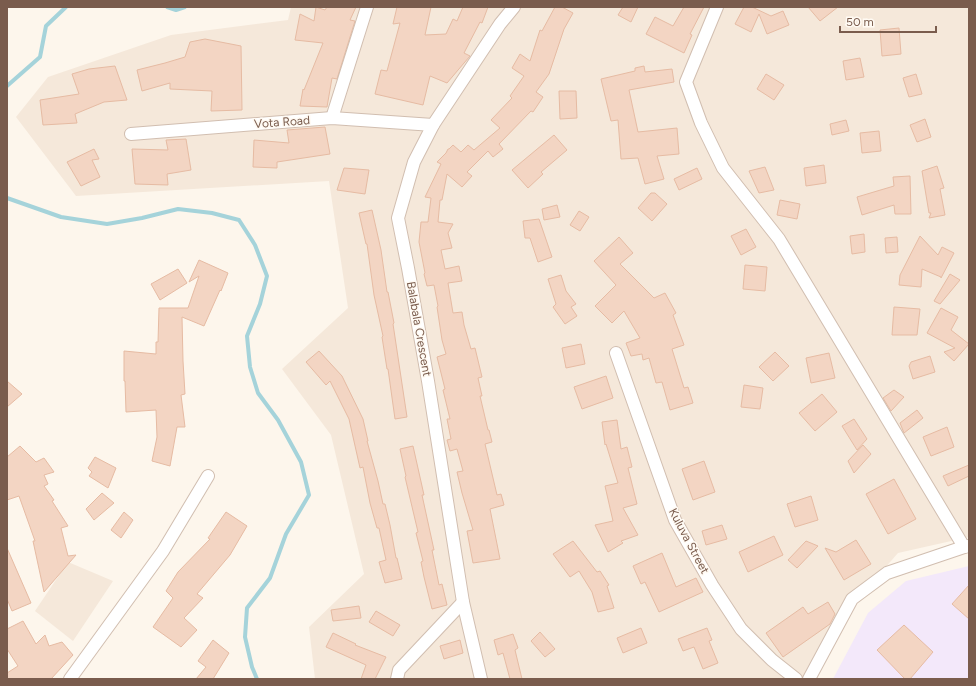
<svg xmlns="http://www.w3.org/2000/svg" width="976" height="686" viewBox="0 0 976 686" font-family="Figtree,sans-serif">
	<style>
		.residential { fill: #f5e8da }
		.education { fill: #f3e8fa }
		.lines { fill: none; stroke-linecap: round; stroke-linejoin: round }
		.stream { stroke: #a5d3da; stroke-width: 4 }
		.building { fill: #f3d5c3; stroke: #e6bba3 }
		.minor-casing { stroke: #d1beb0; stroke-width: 14 }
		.minor { stroke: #fff; stroke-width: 12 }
		.labels { text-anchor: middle; stroke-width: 3; stroke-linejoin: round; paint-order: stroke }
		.street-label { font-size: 12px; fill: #7a5c4d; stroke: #fffaf3 }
	</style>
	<rect width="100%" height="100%" fill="#fdf6ec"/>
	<!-- residential -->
	<g class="residential">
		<path d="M291,7H969V537L898,553L855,602L810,679H315L309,627L364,574L331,435L282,369L348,308L329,181L76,196L16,117L48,77L171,35L288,20Z"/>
		<path d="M68,562L113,581L73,641L35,611Z"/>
	</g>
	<!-- education -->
	<path class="education" d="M969,566V679H833L868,613L906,581Z"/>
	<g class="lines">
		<!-- stream -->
		<g class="stream">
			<path d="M167,7L176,10L185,7"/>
			<path d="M7,86L40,57L46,26L66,7"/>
			<path d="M7,198L61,217L107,224L142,218L178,209L212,213L239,220L255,245L267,276L260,304L247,336L250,367L258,393L278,420L301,462L309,495L286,534L270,578L247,608L245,637L252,667L257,679"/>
		</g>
	</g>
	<!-- building -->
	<g class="building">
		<path d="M316,7L325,10L327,7H356L350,20L355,21L337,79L332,78L327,107L300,106L303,89L304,90L323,43L295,40L300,14L314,21Z"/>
		<path d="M397,7H431L425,35L446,34L453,19L457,21L463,7H488L482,23L480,22L464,53L470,56L447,83L430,76L423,105L375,94L381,70L387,71L400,23L393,24Z"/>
		<path d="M555,7H562L573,13L564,29L549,74L536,92L543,97L533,112L531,111L499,144L503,149L493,157L488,151L467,172L472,176L462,187L447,174L442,200H440L438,222L453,224L448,233L452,248L441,250L445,269L459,266L462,281L448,283L453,313L462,312L464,325L471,349L475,348L482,377L478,378L482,396H480L488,430H489L492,442L485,444L497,495L501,494L504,505L490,509L500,559L473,563L467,531L473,530L462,493L457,472L463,471L457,449L450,451L447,440L451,439L447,419H450L443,390L445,389L437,357L446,354L442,340L437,307L438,306L434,285L427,286L424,274L425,273L419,242L421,222H428L431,198L425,197L441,164L437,162L446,153L448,149H449L453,145L461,152L468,145L474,150L500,128L491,120L512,98L510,96L524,76L512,68L520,54L530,61L540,30L542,31Z"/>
		<path d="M623,7H638L631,22L618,15Z"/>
		<path d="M684,7H704L690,34L692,35L684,53L646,34L655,17L673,26Z"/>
		<path d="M744,7H752L771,16L783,11L789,25L767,34L759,14L751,32L735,24Z"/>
		<path d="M808,7H838L820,21Z"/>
		<path d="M899,28L901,54L882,56L880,30Z"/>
		<path d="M205,39L241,46L242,110L211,111L212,91L170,89V83L142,91L137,70L165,63L185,57L190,42Z"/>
		<path d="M860,58L864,77L846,80L843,61Z"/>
		<path d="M115,66L127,100L104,102L75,114L77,123L43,125L40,100L79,94L72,74L89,69Z"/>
		<path d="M644,66L645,72L672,69L674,82L629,90L638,132L677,128L679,154L657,156L664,179L645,184L638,158L621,159L618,120L611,121L601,79L635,71V68Z"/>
		<path d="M766,74L784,85L774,100L757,89Z"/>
		<path d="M916,74L922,94L909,97L903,78Z"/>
		<path d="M559,91H576L577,118L560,119Z"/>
		<path d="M925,119L931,137L917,142L910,125Z"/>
		<path d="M846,120L849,131L832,135L830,124Z"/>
		<path d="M325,127L330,154L277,162V168L253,167L254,140L289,143L287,130Z"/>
		<path d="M879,131L881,151L862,153L860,133Z"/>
		<path d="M554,135L567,150L541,172L543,174L528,188L512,170Z"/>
		<path d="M186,139L191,170L167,174L168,185L135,184L132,149L168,150L166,140Z"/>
		<path d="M94,149L99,159L92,160L100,177L81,186L67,162Z"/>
		<path d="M824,165L826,183L806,186L804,168Z"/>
		<path d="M937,166L944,188L940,189L945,215L929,218L931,213H929L922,171Z"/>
		<path d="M765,167L774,190L759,193L749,171Z"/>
		<path d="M344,168L369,170L365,194L337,190Z"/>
		<path d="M697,168L702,179L679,190L674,179Z"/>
		<path d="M910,176L911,214H895L894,205L862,215L857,197L894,186L893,177Z"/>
		<path d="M651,193H655L667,204L652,221L638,208Z"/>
		<path d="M780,200L800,204L797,219L777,215Z"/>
		<path d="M557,205L560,217L544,220L542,209Z"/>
		<path d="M372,210L381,250L387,292H388L394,323L393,324L407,417L395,419L388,369H387L382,337L383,336L374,295L367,244H366L359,213Z"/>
		<path d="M579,211L589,217L580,231L570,225Z"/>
		<path d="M539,219L552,257L538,262L530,238H525L523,221Z"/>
		<path d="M746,229L756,247L741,255L731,236Z"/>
		<path d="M864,234L865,252L852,254L850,236Z"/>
		<path d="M920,236L938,255L942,247L954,253L941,278V277L922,269L921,287L899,285L900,275Z"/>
		<path d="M619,237L633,253L620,264L654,298L665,293L676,313L673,315L684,345L672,349L684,388L688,387L693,403L670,410L662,382L656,383L649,358L643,360L642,354L631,356L626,343L640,338L624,311L612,323L595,306L616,285L594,261Z"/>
		<path d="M897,237L898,252L886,253L885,238Z"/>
		<path d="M199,260L228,273L221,291L220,290L204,326L182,317L183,361L185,394L181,395L185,427H177L170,466L152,461L157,437L156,410L126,412L125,381H124V351L156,354V342H158L159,308H188L199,276L189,282Z"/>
		<path d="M745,265L767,267L765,291L743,289Z"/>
		<path d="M178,269L187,283L160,300L151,284Z"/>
		<path d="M950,274L960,280L940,304L934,301Z"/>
		<path d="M561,275L566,291L576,304L571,307L577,316L565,324L553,307L556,304L548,279Z"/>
		<path d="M894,307L920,309L917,335H892Z"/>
		<path d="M941,308L958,317L951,330L969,344L954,361L944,352L955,348L927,333Z"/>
		<path d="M581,344L585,364L566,368L562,348Z"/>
		<path d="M319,351L342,376L363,419L368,441H367L378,481L383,504H385L390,525L396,558H397L402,579L385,583L379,562L386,560L379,528H377L370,503L363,467L360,468L349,419L330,381L326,385L306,362Z"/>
		<path d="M775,352L789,366L773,381L759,367Z"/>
		<path d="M829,353L835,378L811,383L806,358Z"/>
		<path d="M930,356L935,372L913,379L909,366L911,362Z"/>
		<path d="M606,376L613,398L582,409L574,387Z"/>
		<path d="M7,381L22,394L7,407Z"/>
		<path d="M744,385L763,388L760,409L741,407Z"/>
		<path d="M894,390L904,397L891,411L883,398Z"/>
		<path d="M822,394L837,412L815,431L799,413Z"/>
		<path d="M917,410L923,418L904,433L900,423Z"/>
		<path d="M854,419L867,439L857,450L842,426Z"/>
		<path d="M617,420L621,449L627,447L632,467L628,468L637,504L623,508L638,535L621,541L623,543L608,552L595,525L613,521L605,486L618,483L606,444L605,445L602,422Z"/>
		<path d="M947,427L954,447L931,456L923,437Z"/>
		<path d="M863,445L871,454L854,473L848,461Z"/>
		<path d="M20,446L36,462L44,458L54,472L44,475L48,484L44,486L54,500L52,501L68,526L61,528L68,556L76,555L44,592L33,541H35L19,496L7,500V457Z"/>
		<path d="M413,446L424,495H422L434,550H432L439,585L442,584L447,605L432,609L424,577L421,562L423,561L416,533L418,532L405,477L406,476L400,449Z"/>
		<path d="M95,457L116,468L108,488L89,476L92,472L88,468Z"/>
		<path d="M704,461L715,492L693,500L682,469Z"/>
		<path d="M969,465V476L948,486L943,476Z"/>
		<path d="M894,479L916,519L888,534L866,494Z"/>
		<path d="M102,493L114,503L94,520L86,509Z"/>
		<path d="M811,496L818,520L795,527L787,504Z"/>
		<path d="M124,512L133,520L121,538L111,530Z"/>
		<path d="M226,512L247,526L230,555L197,594L203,598L184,618L197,630L181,647L153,627L173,598L166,591L178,572L210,539L208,538Z"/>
		<path d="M722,525L727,539L706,545L702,531Z"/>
		<path d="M774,536L783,555L748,572L739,552Z"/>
		<path d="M856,540L871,564L844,580L825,548L836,552Z"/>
		<path d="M573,541L597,572L600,571L609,585L607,586L614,608L598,612L592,592L579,571L570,577L553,554Z"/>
		<path d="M806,541L818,546L797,568L788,560Z"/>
		<path d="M7,548L31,603L12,611L7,599Z"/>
		<path d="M662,553L676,587L696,578L703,592L659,612L645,582L641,584L633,566Z"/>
		<path d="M969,585V619L952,604Z"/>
		<path d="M828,602L835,614L830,624L783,657L766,633L803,607L808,614Z"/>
		<path d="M359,606L361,618L333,621L331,610Z"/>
		<path d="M376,611L400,625L393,636L369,622Z"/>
		<path d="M23,621L36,644L45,635L49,646L62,642L73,655L51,679H7V673L18,666L7,649V629Z"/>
		<path d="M904,625L933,652L910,679H905L877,650Z"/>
		<path d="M641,628L647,643L623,653L617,638Z"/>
		<path d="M707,628L712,640L709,641L718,663L703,669L694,647L683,651L678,639Z"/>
		<path d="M540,632L555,649L545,657L531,641Z"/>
		<path d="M333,633L356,644L355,645L386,657L375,679H361L366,665L326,647Z"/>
		<path d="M513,634L518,648L515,650L522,679H510L503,653L498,655L494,640Z"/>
		<path d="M213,640L229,653L213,679H196L206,667L198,661Z"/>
		<path d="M460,640L463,653L444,659L440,646Z"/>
	</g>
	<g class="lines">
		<!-- minor casing -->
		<g class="minor-casing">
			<g id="minor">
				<path d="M717,7L686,82L701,123L723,168L779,239L964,547"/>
				<path d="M332,118L367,7"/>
				<path d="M131,134L332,118L433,125"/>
				<path d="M616,353L675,520L712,585L741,629L772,660L796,679"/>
				<path d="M70,679L163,551L208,476"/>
				<path d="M397,679L399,670L463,602"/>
				<path d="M481,679L463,602L428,381L408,268L398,218L414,162L433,125L500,24L514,7"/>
				<path d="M809,679L852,599L887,573L964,547L969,546"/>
			</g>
		</g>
		<!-- minor -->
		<use href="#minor" class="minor"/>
	</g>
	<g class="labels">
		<!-- street labels -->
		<g class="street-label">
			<text transform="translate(282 122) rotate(-4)" y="4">Vota Road</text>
			<text transform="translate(419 329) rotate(80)" y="4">Balabala Crescent</text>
			<text transform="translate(689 541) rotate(62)" y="4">Kuluva Street</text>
		</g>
	</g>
	<!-- border -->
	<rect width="976" height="686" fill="none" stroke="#7a5c4d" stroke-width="16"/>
	<!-- scale -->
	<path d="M840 26v6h96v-6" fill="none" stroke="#7a5c4d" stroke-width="2"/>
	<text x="846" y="26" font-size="12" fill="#7a5c4d" stroke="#fffaf3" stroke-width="3" paint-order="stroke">50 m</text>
</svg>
